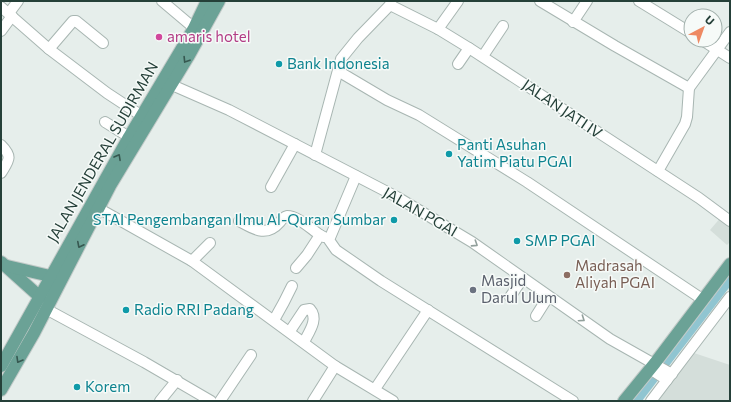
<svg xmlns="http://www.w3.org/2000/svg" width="731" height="402" viewBox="0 0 731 402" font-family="Commissioner,sans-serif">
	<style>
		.built { fill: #d4deda }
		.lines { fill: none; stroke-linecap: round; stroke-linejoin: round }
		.canal { stroke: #90c5d1; stroke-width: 8 }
		.minor-casing { stroke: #a8b6b2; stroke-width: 12 }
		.major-casing { stroke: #c2cac8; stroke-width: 14 }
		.minor { stroke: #fff; stroke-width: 10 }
		.major { stroke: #6ba296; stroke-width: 12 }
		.oneway { stroke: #365850 }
		.oneway2 { stroke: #92a09c }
		.hotel-dot { fill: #d1479c; stroke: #f6faf8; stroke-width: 1.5 }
		.culture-dot { fill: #0f9aa8; stroke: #f6faf8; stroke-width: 1.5 }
		.education-dot { fill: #8d6e63; stroke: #f6faf8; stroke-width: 1.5 }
		.worship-dot { fill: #6b7280; stroke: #f6faf8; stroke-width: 1.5 }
		.labels { text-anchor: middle; stroke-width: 3; stroke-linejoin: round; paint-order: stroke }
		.hotel-label { font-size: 15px; fill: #b23c85; stroke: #f6faf8; text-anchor: start }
		.culture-label { font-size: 15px; fill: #0d838f; stroke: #f6faf8; text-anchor: start }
		.street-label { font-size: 15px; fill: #254039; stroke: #f6faf8 }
		.education-label { font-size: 15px; fill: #785e54; stroke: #f6faf8; text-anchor: start }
		.worship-label { font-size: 15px; fill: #5b616d; stroke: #f6faf8; text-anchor: start }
	</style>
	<rect width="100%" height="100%" fill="#e6eeeb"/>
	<!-- built -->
	<g class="built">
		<path d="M722,216L730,224V242L727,245L710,230Z"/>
		<path d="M694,353L730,365V401H657Z"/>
	</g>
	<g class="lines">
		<!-- canal -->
		<path class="canal" d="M637,401L730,280"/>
		<!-- minor casing -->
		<g class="minor-casing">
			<g id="minor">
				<path d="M162,1L194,28"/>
				<path d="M540,1L615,46L689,88"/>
				<path d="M639,1L691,33"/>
				<path d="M390,5L438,29L469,48L699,198L730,221"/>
				<path d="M1,7L49,49L107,93L142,116"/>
				<path d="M9,13L18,1"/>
				<path d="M573,22L587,1"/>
				<path d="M438,29L458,1"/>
				<path d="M1,31L12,16"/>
				<path d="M702,40L730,58"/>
				<path d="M49,49L73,21H76L103,43"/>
				<path d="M483,56L503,26"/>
				<path d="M458,64L469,48"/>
				<path d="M338,71L387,100L419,115L527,182L702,299"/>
				<path d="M172,85L229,110L397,197L472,242L610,339L672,374"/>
				<path d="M105,122L129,137"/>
				<path d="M1,145C13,157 9,160 1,173"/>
				<path d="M315,155L341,59L358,38L390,5L391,1"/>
				<path d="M658,171L685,124L687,117L689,88L730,32"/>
				<path d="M356,176L329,240L336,250L381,281L573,401"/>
				<path d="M271,187L295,144"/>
				<path d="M98,208L192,261L335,366L393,401"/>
				<path d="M239,221C254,229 266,238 280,222C282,219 283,217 287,216C298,216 311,229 320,235"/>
				<path d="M192,261L210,243"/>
				<path d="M296,268L307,255L320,235L324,237"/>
				<path d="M510,297L523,278"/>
				<path d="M46,309L144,362L211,401"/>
				<path d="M536,316L548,297"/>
				<path d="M274,320L284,302L292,286"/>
				<path d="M290,331L304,310L310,309C319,319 309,332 304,342"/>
				<path d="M650,369L667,380"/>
				<path d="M375,389L428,310"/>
				<path d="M160,401L177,380"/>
				<path d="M220,401L251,355"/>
				<path d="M313,401L335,366"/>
				<path d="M651,401L730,297"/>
			</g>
		</g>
		<!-- major casing -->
		<g class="major-casing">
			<g id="major">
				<path d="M1,262L40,297"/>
				<path d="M7,266L50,276"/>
				<path d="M1,366L129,137L194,28L207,1"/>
				<path d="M1,390L34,333L110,186L188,57L219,1"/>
				<path d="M624,401L655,363L730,264"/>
			</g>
		</g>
		<!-- minor -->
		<use href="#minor" class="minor"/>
		<!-- major -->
		<use href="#major" class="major"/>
	</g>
	<!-- one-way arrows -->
	<defs><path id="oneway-chevron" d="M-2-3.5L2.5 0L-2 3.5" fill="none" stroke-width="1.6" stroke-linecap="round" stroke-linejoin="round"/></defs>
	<g class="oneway">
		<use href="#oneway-chevron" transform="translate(186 60) rotate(122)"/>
		<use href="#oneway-chevron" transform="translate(118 157) rotate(-61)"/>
		<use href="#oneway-chevron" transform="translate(80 245) rotate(117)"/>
		<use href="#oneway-chevron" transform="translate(19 360) rotate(120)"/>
	</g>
	<g class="oneway2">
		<use href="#oneway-chevron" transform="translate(475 244) rotate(33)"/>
		<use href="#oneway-chevron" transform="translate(582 319) rotate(34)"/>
	</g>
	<!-- markers -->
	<circle class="hotel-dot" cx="159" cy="37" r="4"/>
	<g class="culture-dot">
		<circle cx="279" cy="64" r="4"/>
		<circle cx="449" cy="154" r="4"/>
		<circle cx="394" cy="220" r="4"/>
		<circle cx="517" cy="241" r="4"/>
		<circle cx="126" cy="310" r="4"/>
		<circle cx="77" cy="387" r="4"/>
	</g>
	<circle class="education-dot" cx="567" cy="275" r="4"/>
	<circle class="worship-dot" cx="473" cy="290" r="4"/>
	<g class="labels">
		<!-- hotel labels -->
		<g class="hotel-label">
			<text x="167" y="42">amaris hotel</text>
		</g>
		<!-- culture labels -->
		<g class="culture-label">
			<text x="287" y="69">Bank Indonesia</text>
			<text x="457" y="150">Panti Asuhan<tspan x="457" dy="17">Yatim Piatu PGAI</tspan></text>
			<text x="386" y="225" text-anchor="end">STAI Pengembangan Ilmu Al-Quran Sumbar</text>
			<text x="525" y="246">SMP PGAI</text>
			<text x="134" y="315">Radio RRI Padang</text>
			<text x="85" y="392">Korem</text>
		</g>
		<!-- street labels -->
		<g class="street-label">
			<text transform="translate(562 109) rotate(34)" y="5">JALAN JATI IV</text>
			<text transform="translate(103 152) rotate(-60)" y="5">JALAN JENDERAL SUDIRMAN</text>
			<text transform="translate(420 212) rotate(30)" y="5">JALAN PGAI</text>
		</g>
		<!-- education labels -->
		<g class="education-label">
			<text x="575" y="271">Madrasah<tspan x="575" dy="17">Aliyah PGAI</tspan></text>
		</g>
		<!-- worship labels -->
		<g class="worship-label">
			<text x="481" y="286">Masjid<tspan x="481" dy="17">Darul Ulum</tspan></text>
		</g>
	</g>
	<!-- border -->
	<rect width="731" height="402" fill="none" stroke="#254039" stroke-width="4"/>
	<!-- north arrow -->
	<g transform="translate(703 28) rotate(41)"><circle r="19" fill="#f6faf8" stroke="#a2b0ac"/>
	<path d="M0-3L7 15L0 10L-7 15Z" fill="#ee8963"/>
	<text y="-6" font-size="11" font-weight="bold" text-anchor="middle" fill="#254039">U</text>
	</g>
</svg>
